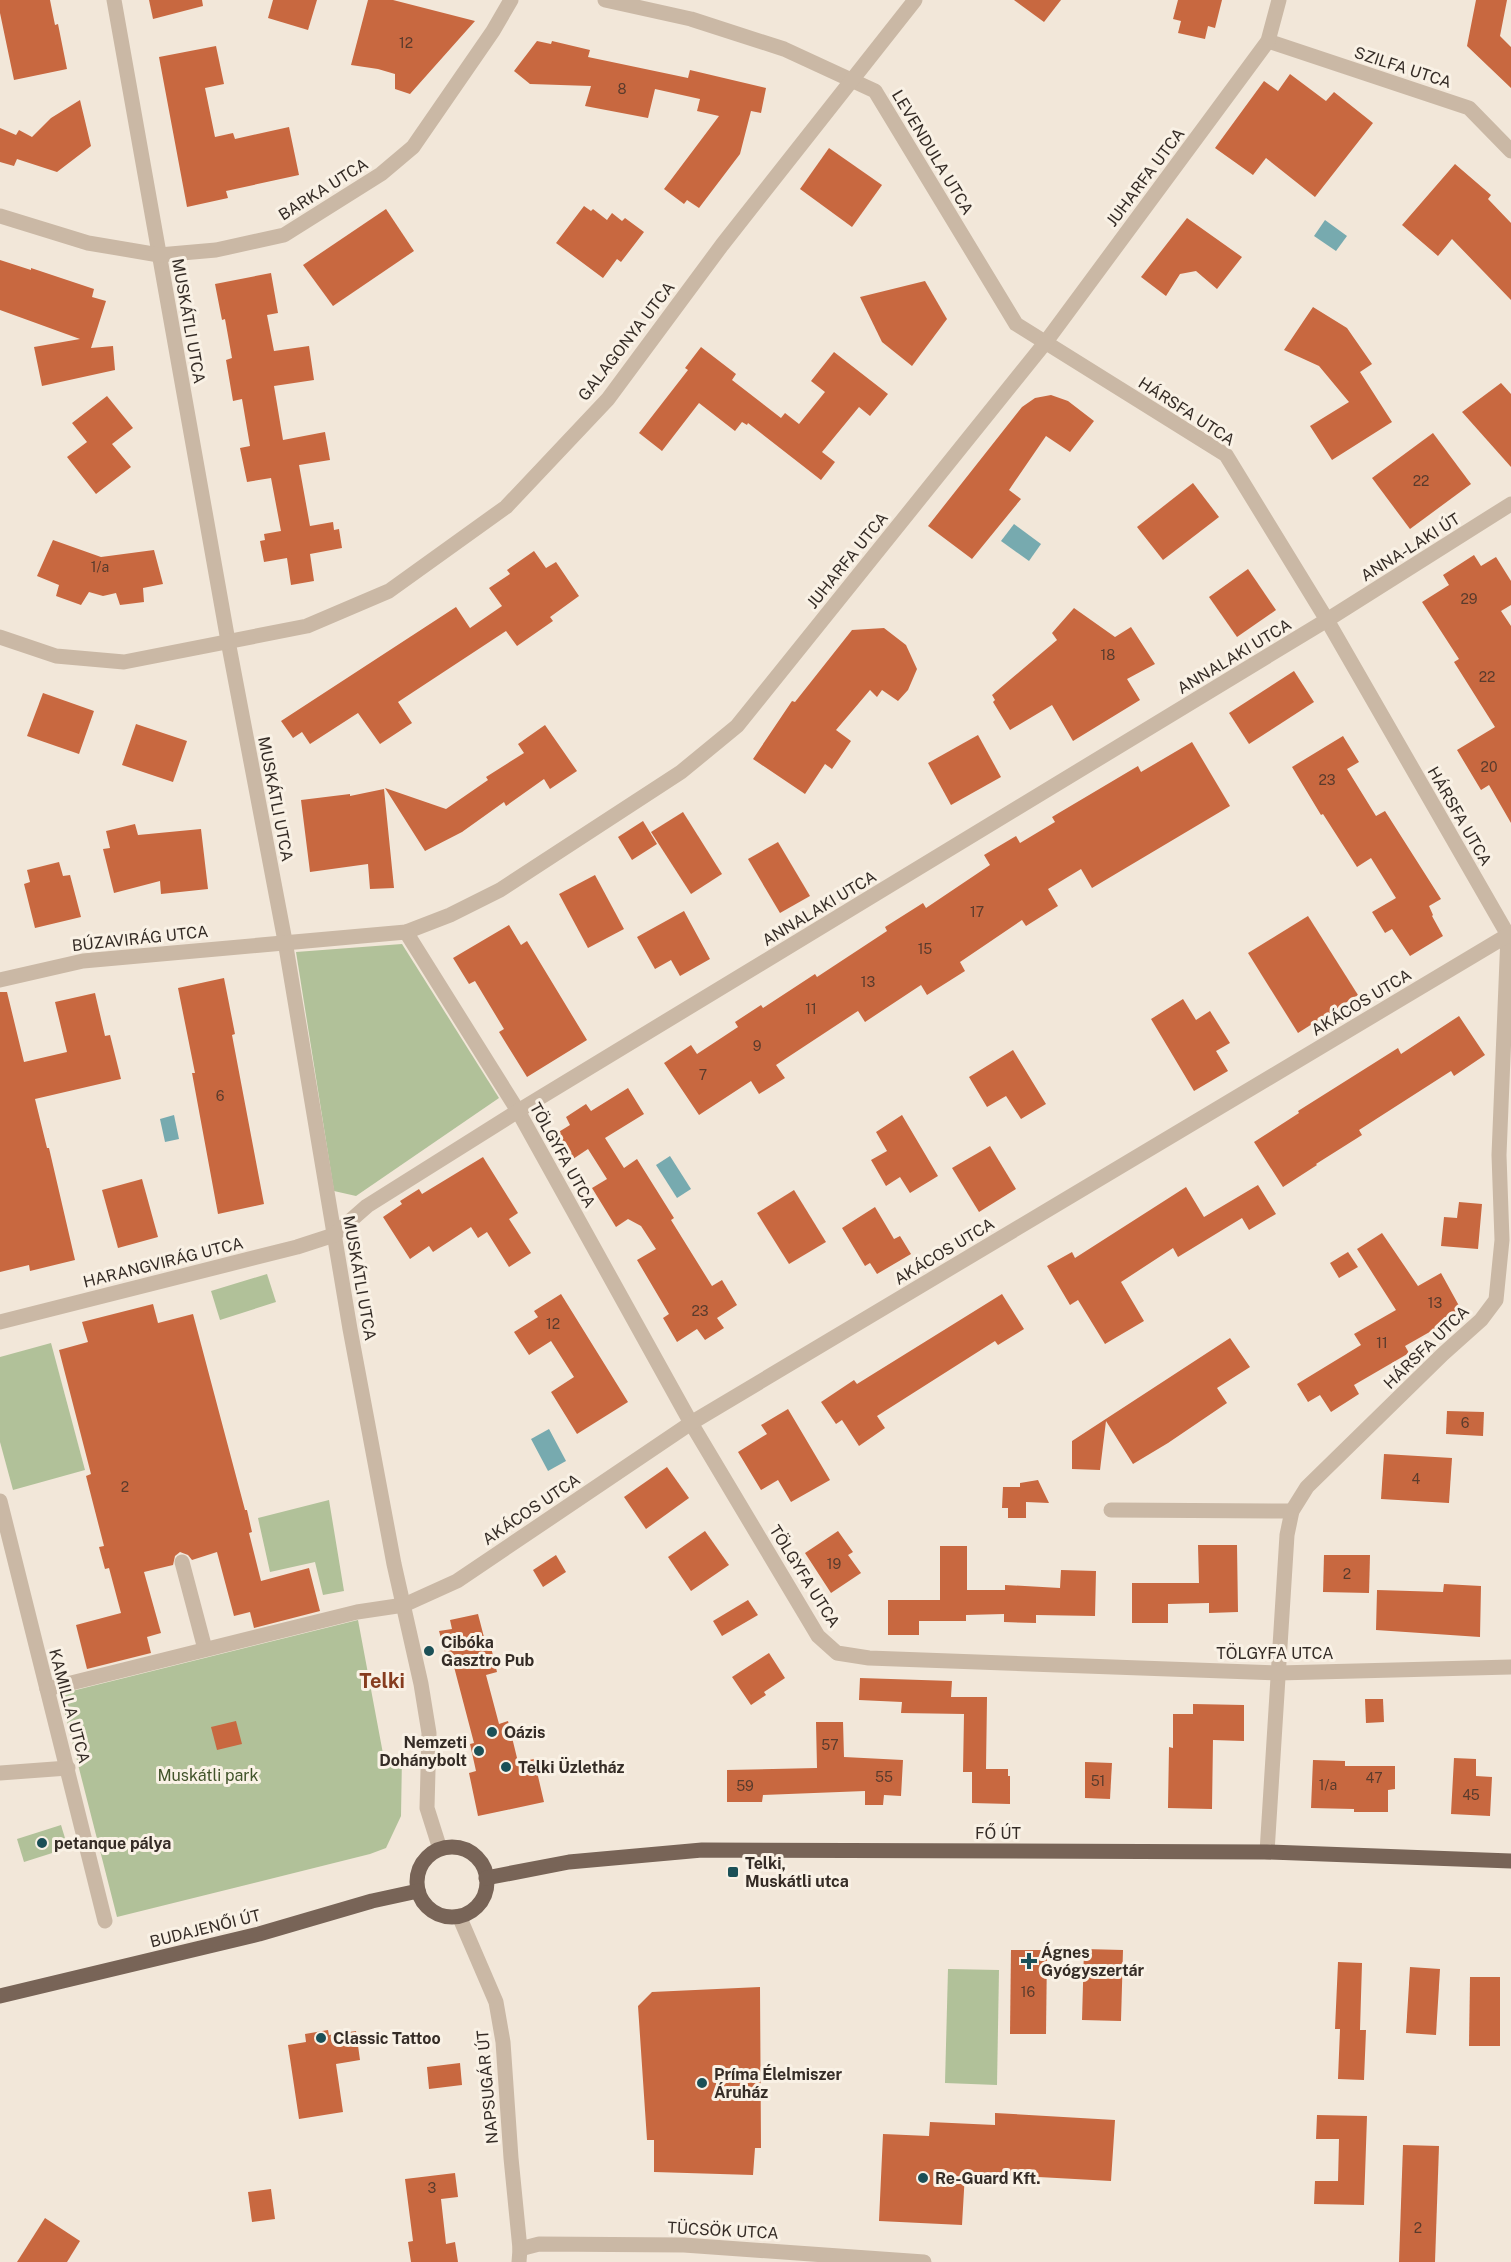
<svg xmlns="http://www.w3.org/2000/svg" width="1511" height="2262" viewBox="0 0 1511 2262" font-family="'Public Sans',sans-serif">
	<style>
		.green { fill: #b1c199 }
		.water { fill: #77aaaf }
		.building { fill: #c86840 }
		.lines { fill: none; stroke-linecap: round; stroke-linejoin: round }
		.minor { stroke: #cab8a5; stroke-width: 15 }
		.major { stroke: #786457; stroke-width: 15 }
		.poi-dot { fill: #1b5057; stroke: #f9f1e5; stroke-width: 2 }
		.labels { text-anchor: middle; stroke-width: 6; stroke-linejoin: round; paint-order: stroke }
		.number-label { font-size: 14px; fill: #5a3b2c }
		.street-label { font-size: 16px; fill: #352c26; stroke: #f9f1e5 }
		.poi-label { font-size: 16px; font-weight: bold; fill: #352c26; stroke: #f9f1e5; text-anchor: start }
		.park-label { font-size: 16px; fill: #42542a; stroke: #f9f1e5 }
		.quarter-label { font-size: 20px; font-weight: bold; fill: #863c1e; stroke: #f9f1e5 }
	</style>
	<rect width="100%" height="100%" fill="#f2e7d9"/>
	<!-- green -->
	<g class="green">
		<path d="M402,944L499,1098L356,1196L334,1191L296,952Z"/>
		<path d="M267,1274L276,1302L220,1320L211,1291Z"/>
		<path d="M51,1343L85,1470L13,1490L0,1442V1357Z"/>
		<path d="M329,1500L344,1591L323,1595L315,1562L270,1572L258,1518Z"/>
		<path d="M358,1620L384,1759L402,1756L401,1816L386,1848L370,1854L117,1917L60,1694Z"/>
		<path d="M61,1825L68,1848L24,1862L17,1839Z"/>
		<path d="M948,1969L999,1970L997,2085L945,2083Z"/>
	</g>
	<!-- water -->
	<g class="water">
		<path d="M1325,220L1347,236L1336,251L1314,236Z"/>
		<path d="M1014,524L1041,544L1029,561L1001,541Z"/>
		<path d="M174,1115L179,1139L165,1142L160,1119Z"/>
		<path d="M670,1156L691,1189L677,1198L656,1165Z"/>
		<path d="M549,1429L566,1461L548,1471L531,1439Z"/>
	</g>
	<!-- building -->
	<g class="building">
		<path d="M0,0H50L55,25L58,24L67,69L14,80L0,13Z"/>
		<path d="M149,0H202L203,6L153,19Z"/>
		<path d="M273,0H317L308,30L268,18Z"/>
		<path d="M368,0H393L475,21L410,94L395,89V74L378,69L351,65Z"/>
		<path d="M1014,0H1061L1044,22Z"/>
		<path d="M1178,0H1222L1215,28L1208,26L1205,39L1178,33L1181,21L1173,19Z"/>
		<path d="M1476,0H1507L1500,36L1511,47V88L1467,46Z"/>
		<path d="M537,41L551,44L552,41L590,50L588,57L688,78L690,70L766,88L761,113L751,111L740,154L699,208L687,200L684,204L664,189L719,116L697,111L700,99L655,89L648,118L585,106L591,86L530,84L514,71Z"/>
		<path d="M216,46L224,84L205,88L215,137L233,133L235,139L289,127L299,175L226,191L228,198L187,207L159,57Z"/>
		<path d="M1290,74L1326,101L1334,92L1373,123L1315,197L1266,158L1253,175L1215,148L1264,81L1278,91Z"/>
		<path d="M80,100L91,146L57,172L17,159L14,166L0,162V128L16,135L19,130L32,137L51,118Z"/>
		<path d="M829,148L882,185L852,227L800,189Z"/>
		<path d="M1455,164L1491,195L1488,199L1511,223V300L1452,239L1438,256L1402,225Z"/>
		<path d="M584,206L591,211L593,209L607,220L612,213L622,221L625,218L644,232L621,262L617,259L603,278L556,243Z"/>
		<path d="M386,209L414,251L333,306L303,265Z"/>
		<path d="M1187,218L1242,257L1217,289L1196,271L1180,274L1166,296L1141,277Z"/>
		<path d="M0,260L31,270V268L94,289L92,297L106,301L91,348L113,346L115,370L42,386L34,347L80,339L0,310Z"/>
		<path d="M271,273L278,313L267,315L274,351L309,346L314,380L274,386L283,440L325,432L330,460L299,465L310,526L333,522L334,530L339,529L342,548L310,554L314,581L291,585L287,558L264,562L260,541L265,540L264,534L281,531L271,478L247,482L240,448L250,446L242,399L233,401L226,360L232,358L225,319L222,320L215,284Z"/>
		<path d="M925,281L947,319L912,366L882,342L860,297Z"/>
		<path d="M1313,307L1347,328L1372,364L1360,372L1392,422L1332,460L1310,426L1349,402L1319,366L1284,350Z"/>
		<path d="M701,347L736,374L732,380L781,418L785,413L799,424L825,392L811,381L834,352L888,394L870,416L859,407L822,452L835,462L821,480L748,423L747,425L742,422L735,431L699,403L662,451L639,433L688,370L685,368Z"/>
		<path d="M1501,383L1511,394V467L1462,412Z"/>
		<path d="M1051,395L1068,401L1094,421L1070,452L1046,436L1009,490L1021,499L972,559L928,526L1022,407L1035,398Z"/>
		<path d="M107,396L133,428L112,444L131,467L96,494L67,457L87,442L72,423Z"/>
		<path d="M1433,433L1471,484L1410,529L1372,478Z"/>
		<path d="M1193,483L1219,517L1163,560L1137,527Z"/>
		<path d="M53,540L101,557L154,550L163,584L143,588L144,602L120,605L116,593L103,596L89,592L81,605L56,596L59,585L37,576Z"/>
		<path d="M534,551L546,568L556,562L579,596L550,617L553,621L517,646L506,631L398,702L412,723L380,744L358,713L310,744L302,732L293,738L281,721L456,607L470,628L502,606L489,588L510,574L507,570Z"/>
		<path d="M1474,555L1481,566L1496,557L1511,581V605L1501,611L1511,626V823L1489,785L1481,790L1457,750L1495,727L1454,662L1459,659L1422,602L1449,585L1443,575Z"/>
		<path d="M1248,569L1276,610L1237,637L1209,597Z"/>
		<path d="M1074,608L1115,637L1131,627L1155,664L1127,679L1140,700L1073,741L1052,705L1010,730L993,702L995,700L992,695L1057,640L1052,633Z"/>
		<path d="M884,628L906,645L917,669L908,690L898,701L882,690L877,697L870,690L836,730L851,741L832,769L825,764L805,794L753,759L792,701L795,702L852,630Z"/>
		<path d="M1294,671L1314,702L1249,744L1229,713Z"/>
		<path d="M43,693L94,711L79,754L27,736Z"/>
		<path d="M136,724L187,741L173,782L122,765Z"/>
		<path d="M545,725L577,771L550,789L544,779L506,806L504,802L462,832L425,851L385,788L446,809L488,780L486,777L524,753L518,744Z"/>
		<path d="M978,735L1001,777L951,805L928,763Z"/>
		<path d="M1343,736L1359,762L1347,769L1376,816L1385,811L1441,899L1429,906L1433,915L1432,916L1443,936L1410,956L1392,929L1385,933L1372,912L1396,898L1371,858L1357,867L1323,814L1321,815L1292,767Z"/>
		<path d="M1192,742L1230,806L1092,888L1081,869L1048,889L1058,906L1026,926L1022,920L960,962L965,971L927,995L921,985L865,1022L858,1011L776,1065L785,1078L759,1094L751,1081L699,1115L664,1063L691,1045L697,1054L738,1027L735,1022L761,1005L763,1008L815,974L817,977L887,931L885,927L923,903L926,908L990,865L984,855L1016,836L1020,843L1055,822L1052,817L1138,766L1141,772Z"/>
		<path d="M384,789L394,888L370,889L368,864L310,872L301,800L350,794V796Z"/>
		<path d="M683,812L722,874L691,894L651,832Z"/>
		<path d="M643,821L657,844L632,860L618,837Z"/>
		<path d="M135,824L138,835L201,829L208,889L161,894L160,881L114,893L103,849L110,848L106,831Z"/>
		<path d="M778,842L810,896L780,913L748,859Z"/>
		<path d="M59,862L63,876L70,875L81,917L35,928L24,884L30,882L27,870Z"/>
		<path d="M595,875L624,929L588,948L559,894Z"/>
		<path d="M684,911L710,959L680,976L671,960L655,969L637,937Z"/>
		<path d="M1308,916L1358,995L1298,1033L1248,953Z"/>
		<path d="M509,925L521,945L527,941L587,1040L527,1077L499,1032L504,1029L475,981L469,984L453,958Z"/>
		<path d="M224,978L235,1034L232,1035L264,1204L218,1214L192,1073H195L178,988Z"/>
		<path d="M0,992H7L24,1062L67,1052L55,1002L95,993L105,1036L110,1035L121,1079L35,1099L47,1148H49L75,1260L30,1271L29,1265L0,1272Z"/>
		<path d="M1183,999L1196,1020L1210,1011L1230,1043L1216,1051L1228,1071L1194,1091L1151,1019Z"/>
		<path d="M1459,1016L1485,1055L1454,1076L1451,1071L1359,1130L1362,1135L1316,1164L1317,1165L1283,1187L1254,1142L1299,1113L1298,1111L1398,1048L1401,1054Z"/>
		<path d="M1013,1050L1046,1104L1021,1119L1006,1096L987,1107L969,1077Z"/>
		<path d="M628,1088L644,1114L605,1138L624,1168L637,1159L674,1218L671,1220L712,1286L722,1280L737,1305L717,1318L724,1328L705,1340L697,1329L677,1342L663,1318L669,1314L637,1260L656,1249L641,1226L628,1219L616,1227L592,1188L607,1179L588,1149L573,1159L557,1133L570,1125L566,1117L586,1104L591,1111Z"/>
		<path d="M902,1115L938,1176L910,1193L900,1177L886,1186L871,1160L887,1151L876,1132Z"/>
		<path d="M990,1146L1016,1189L979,1212L952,1168Z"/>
		<path d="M483,1157L518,1213L509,1219L531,1253L509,1267L487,1232L478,1238L471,1227L433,1252L429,1246L410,1259L383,1217L402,1204L400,1201L419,1189L422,1194Z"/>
		<path d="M142,1179L158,1237L118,1248L102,1190Z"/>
		<path d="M1258,1185L1276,1214L1249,1230L1242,1218L1178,1257L1173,1248L1121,1282L1144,1321L1105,1344L1078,1300L1070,1305L1047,1266L1072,1252L1075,1258L1186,1187L1204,1217Z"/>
		<path d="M794,1190L826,1242L789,1264L757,1213Z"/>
		<path d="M1459,1202L1482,1204L1478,1249L1441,1246L1444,1217L1457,1218Z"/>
		<path d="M875,1207L894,1239L900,1236L911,1254L877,1274L870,1263L865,1266L842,1228Z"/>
		<path d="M1382,1233L1418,1286L1441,1273L1463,1313L1405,1346L1409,1353L1354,1385L1359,1394L1331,1412L1320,1395L1308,1402L1297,1384L1361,1345L1354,1334L1396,1310L1357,1249Z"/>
		<path d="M1348,1252L1358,1267L1339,1278L1330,1263Z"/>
		<path d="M561,1294L628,1402L577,1434L551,1392L574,1377L551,1341L529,1355L514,1332L538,1317L534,1311Z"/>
		<path d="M1002,1294L1024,1329L998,1345L995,1341L877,1416L885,1428L859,1446L842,1420L836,1424L821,1402L854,1380L857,1384Z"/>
		<path d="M153,1304L158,1323L193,1314L245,1510H247L252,1532L249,1533L261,1581L309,1568L320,1611L254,1628L250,1612L234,1616L217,1552L192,1560L188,1555L180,1552L175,1556L173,1565L144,1572L161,1633L147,1637L151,1653L87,1669L76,1625L121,1613L109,1568L105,1569L99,1547L104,1546L86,1476L91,1474L59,1350L88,1342L82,1322Z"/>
		<path d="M1230,1338L1250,1367L1217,1388L1227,1403L1168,1443L1133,1464L1106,1421L1100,1470L1072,1469V1441Z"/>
		<path d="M788,1409L830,1480L791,1502L778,1480L761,1490L738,1452L767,1434L761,1425Z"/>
		<path d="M1447,1411L1484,1412L1483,1436L1446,1434Z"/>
		<path d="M1384,1454L1452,1458L1449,1503L1381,1499Z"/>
		<path d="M667,1467L689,1498L646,1529L624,1497Z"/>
		<path d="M1038,1480L1049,1503L1026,1502V1518H1008V1508H1002L1003,1487H1020V1483Z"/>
		<path d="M705,1531L729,1565L691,1591L668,1557Z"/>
		<path d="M838,1531L853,1552L848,1555L861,1573L831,1593L805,1553Z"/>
		<path d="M1198,1545H1237L1238,1612L1209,1613V1603L1168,1604V1623H1132V1583H1199Z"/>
		<path d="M940,1546H967V1590H1005V1585L1060,1588L1061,1570L1096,1571L1095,1616L1036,1615V1623L1004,1622V1614L966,1615V1621H919V1635H888V1600H940Z"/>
		<path d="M556,1555L566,1572L543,1587L533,1570Z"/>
		<path d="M1324,1555H1370L1369,1593L1323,1592Z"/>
		<path d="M1444,1584L1481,1586L1480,1637L1376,1630L1377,1590L1443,1592Z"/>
		<path d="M748,1600L758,1615L722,1636L713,1621Z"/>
		<path d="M478,1614L485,1641L489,1639L497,1672L486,1675L499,1724L508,1721L518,1762L534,1759L544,1802L478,1816L469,1773L476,1771L470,1744L474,1743L453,1663L448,1664L439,1631L452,1629L450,1620Z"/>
		<path d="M769,1653L785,1678L764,1692L766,1695L751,1705L732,1677Z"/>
		<path d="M860,1678L952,1681L951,1697H987L986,1769H1008V1776H1010V1804L972,1803V1772H963L964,1714L901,1713L902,1702L859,1700Z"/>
		<path d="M1365,1699H1383L1384,1722L1366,1723Z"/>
		<path d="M1193,1704L1244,1705V1741L1213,1740L1212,1809L1168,1808L1169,1747L1173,1748V1714H1193Z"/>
		<path d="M236,1721L242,1744L217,1750L211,1727Z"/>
		<path d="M816,1722H843L844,1757L903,1760L901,1796L884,1795L883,1805H865V1791L763,1795L762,1802H727V1770L817,1768Z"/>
		<path d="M1454,1758L1476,1759V1776L1492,1777L1490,1816L1451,1814Z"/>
		<path d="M1313,1760L1345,1761V1766H1395V1789L1388,1790V1812H1354V1809L1311,1808Z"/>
		<path d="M1085,1762L1112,1763L1110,1799L1085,1798Z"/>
		<path d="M1084,1949L1123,1950L1121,2021L1082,2020Z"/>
		<path d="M1011,1950H1047L1046,2034H1010Z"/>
		<path d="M1338,1962L1362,1963L1360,2030H1366L1364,2080L1338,2079L1340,2029H1335Z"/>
		<path d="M1410,1967L1440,1969L1436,2035L1406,2033Z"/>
		<path d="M1470,1977H1500V2046H1469Z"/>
		<path d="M760,1987L761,2148H755L753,2175L654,2172V2140H647L638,2006L652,1992Z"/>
		<path d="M328,2030L329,2035L356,2031L360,2060L336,2064L343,2112L299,2119L288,2045L306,2042L305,2034Z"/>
		<path d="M460,2063L462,2085L429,2089L427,2067Z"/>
		<path d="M995,2113L1115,2120L1111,2181L965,2173L962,2225L879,2221L883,2134L929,2136L930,2122L995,2125Z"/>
		<path d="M1317,2115L1367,2116L1364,2205L1314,2204L1315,2181H1338L1339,2139H1316Z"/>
		<path d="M1403,2145L1439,2146L1435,2262H1399Z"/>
		<path d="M455,2173L458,2197L441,2199L446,2244L455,2242L458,2262H411L408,2242L413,2241L405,2179Z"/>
		<path d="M271,2189L275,2219L252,2222L248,2192Z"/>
		<path d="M45,2218L80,2241L67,2262H17Z"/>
	</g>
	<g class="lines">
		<!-- minor -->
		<g class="minor">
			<path d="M114,0L228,641L285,941L350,1329L394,1564L421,1684L429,1733L427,1808L440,1849"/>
			<path d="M605,0L691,19L784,49L875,91L1016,324L1226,455L1327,620L1508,935L1499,1155L1502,1240L1496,1300L1481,1320L1443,1354L1307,1487L1292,1511L1287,1535L1267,1852"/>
			<path d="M1268,41L1469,108L1511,151"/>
			<path d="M0,216L88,243L159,255L216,250L284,235L381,174L413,147L493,31L511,0"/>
			<path d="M0,637L56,656L124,662L307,626L389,591L506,507L608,399L722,245L915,0"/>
			<path d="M406,932L518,1111L691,1423L818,1636L837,1653L869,1658L1278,1673L1511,1667"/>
			<path d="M0,980L83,961L406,932L450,915L500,890L681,772L737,726L1045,343L1268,41L1279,0"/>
			<path d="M0,1322L297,1247L334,1235L367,1206L518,1111L1327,620L1511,504"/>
			<path d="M0,1501L105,1921"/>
			<path d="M1111,1510L1292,1511"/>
			<path d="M182,1562L205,1649"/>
			<path d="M47,1689L357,1612L404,1605L457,1581L691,1423L1508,935"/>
			<path d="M0,1773L68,1768"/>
			<path d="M459,1916L496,2002L503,2042L511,2158L520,2249L519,2262"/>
			<path d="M520,2249L539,2244L684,2245L924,2262"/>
		</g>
		<!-- major -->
		<g class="major">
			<circle cx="452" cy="1882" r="35"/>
			<path d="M486,1878L569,1862L702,1850L1267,1852L1511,1861"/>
			<path d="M0,1996L259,1934L372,1901L418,1891"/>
		</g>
	</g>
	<!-- markers -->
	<g class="poi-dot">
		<circle cx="429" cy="1651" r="6"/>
		<circle cx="492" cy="1732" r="6"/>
		<circle cx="479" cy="1751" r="6"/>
		<circle cx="506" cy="1767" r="6"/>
		<circle cx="42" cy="1843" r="6"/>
		<rect x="727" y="1866" width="12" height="12" rx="3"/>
		<path d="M1026 1952h6v6h6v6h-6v6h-6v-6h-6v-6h6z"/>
		<circle cx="321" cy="2038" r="6"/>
		<circle cx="702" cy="2083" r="6"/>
		<circle cx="923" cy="2178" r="6"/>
	</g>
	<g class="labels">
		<!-- number labels -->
		<g class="number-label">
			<text x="406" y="48">12</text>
			<text x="622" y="94">8</text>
			<text x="1421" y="486">22</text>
			<text x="100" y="572">1/a</text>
			<text x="1469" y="604">29</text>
			<text x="1108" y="660">18</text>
			<text x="1487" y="682">22</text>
			<text x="1489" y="772">20</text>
			<text x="1327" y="785">23</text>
			<text x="977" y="917">17</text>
			<text x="925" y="954">15</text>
			<text x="868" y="987">13</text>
			<text x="811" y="1014">11</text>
			<text x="757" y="1051">9</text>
			<text x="703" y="1080">7</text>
			<text x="220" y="1101">6</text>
			<text x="1435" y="1308">13</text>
			<text x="700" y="1316">23</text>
			<text x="553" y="1329">12</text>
			<text x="1382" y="1348">11</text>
			<text x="1465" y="1428">6</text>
			<text x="1416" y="1484">4</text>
			<text x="125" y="1492">2</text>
			<text x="834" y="1569">19</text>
			<text x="1347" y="1579">2</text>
			<text x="830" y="1750">57</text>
			<text x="884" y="1782">55</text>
			<text x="1374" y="1783">47</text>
			<text x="1098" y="1786">51</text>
			<text x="1328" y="1790">1/a</text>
			<text x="745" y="1791">59</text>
			<text x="1471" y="1800">45</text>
			<text x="1028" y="1997">16</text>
			<text x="432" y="2193">3</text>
			<text x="1418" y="2233">2</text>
		</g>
		<!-- street labels -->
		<g class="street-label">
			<text transform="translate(1403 67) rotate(18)" y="6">SZILFA UTCA</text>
			<text transform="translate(933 152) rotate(59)" y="6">LEVENDULA UTCA</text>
			<text transform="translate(1145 177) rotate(-53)" y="6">JUHARFA UTCA</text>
			<text transform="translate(323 189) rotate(-32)" y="6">BARKA UTCA</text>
			<text transform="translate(189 321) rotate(80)" y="6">MUSKÁTLI UTCA</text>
			<text transform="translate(626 341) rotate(-52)" y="6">GALAGONYA UTCA</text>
			<text transform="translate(1187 411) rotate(33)" y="6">HÁRSFA UTCA</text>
			<text transform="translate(1410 547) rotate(-32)" y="6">ANNA-LAKI ÚT</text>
			<text transform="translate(847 560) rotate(-51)" y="6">JUHARFA UTCA</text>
			<text transform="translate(1234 656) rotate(-31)" y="6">ANNALAKI UTCA</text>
			<text transform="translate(276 799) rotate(79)" y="6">MUSKÁTLI UTCA</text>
			<text transform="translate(1460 816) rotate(60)" y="6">HÁRSFA UTCA</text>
			<text transform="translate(819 908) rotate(-31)" y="6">ANNALAKI UTCA</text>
			<text transform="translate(140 938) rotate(-6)" y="6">BÚZAVIRÁG UTCA</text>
			<text transform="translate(1361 1002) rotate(-31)" y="6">AKÁCOS UTCA</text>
			<text transform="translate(563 1155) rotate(61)" y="6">TÖLGYFA UTCA</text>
			<text transform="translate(944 1251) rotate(-31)" y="6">AKÁCOS UTCA</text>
			<text transform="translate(163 1262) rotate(-14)" y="6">HARANGVIRÁG UTCA</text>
			<text transform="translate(360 1278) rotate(80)" y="6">MUSKÁTLI UTCA</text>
			<text transform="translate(1426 1347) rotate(-44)" y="6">HÁRSFA UTCA</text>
			<text transform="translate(531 1509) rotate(-34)" y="6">AKÁCOS UTCA</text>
			<text transform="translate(805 1576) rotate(58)" y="6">TÖLGYFA UTCA</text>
			<text x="1275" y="1659">TÖLGYFA UTCA</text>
			<text transform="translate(70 1706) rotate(75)" y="6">KAMILLA UTCA</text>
			<text x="998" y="1839">FŐ ÚT</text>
			<text transform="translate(205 1928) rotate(-14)" y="6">BUDAJENŐI ÚT</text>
			<text transform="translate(487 2087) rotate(-95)" y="6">NAPSUGÁR ÚT</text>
			<text transform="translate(723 2230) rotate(3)" y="6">TÜCSÖK UTCA</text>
		</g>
		<!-- poi labels -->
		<g class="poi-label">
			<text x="441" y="1648">Cibóka<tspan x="441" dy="18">Gasztro Pub</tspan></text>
			<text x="504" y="1738">Oázis</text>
			<text x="467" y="1748" text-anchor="end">Nemzeti<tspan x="467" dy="18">Dohánybolt</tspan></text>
			<text x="518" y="1773">Telki Üzletház</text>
			<text x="54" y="1849">petanque pálya</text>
			<text x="745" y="1869">Telki,<tspan x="745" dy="18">Muskátli utca</tspan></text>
			<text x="1041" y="1958">Ágnes<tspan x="1041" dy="18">Gyógyszertár</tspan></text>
			<text x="333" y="2044">Classic Tattoo</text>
			<text x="714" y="2080">Príma Élelmiszer<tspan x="714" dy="18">Áruház</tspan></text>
			<text x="935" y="2184">Re-Guard Kft.</text>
		</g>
		<!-- park labels -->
		<g class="park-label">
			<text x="208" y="1781">Muskátli park</text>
		</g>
		<!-- quarter labels -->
		<g class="quarter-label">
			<text x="382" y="1688">Telki</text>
		</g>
	</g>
</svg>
